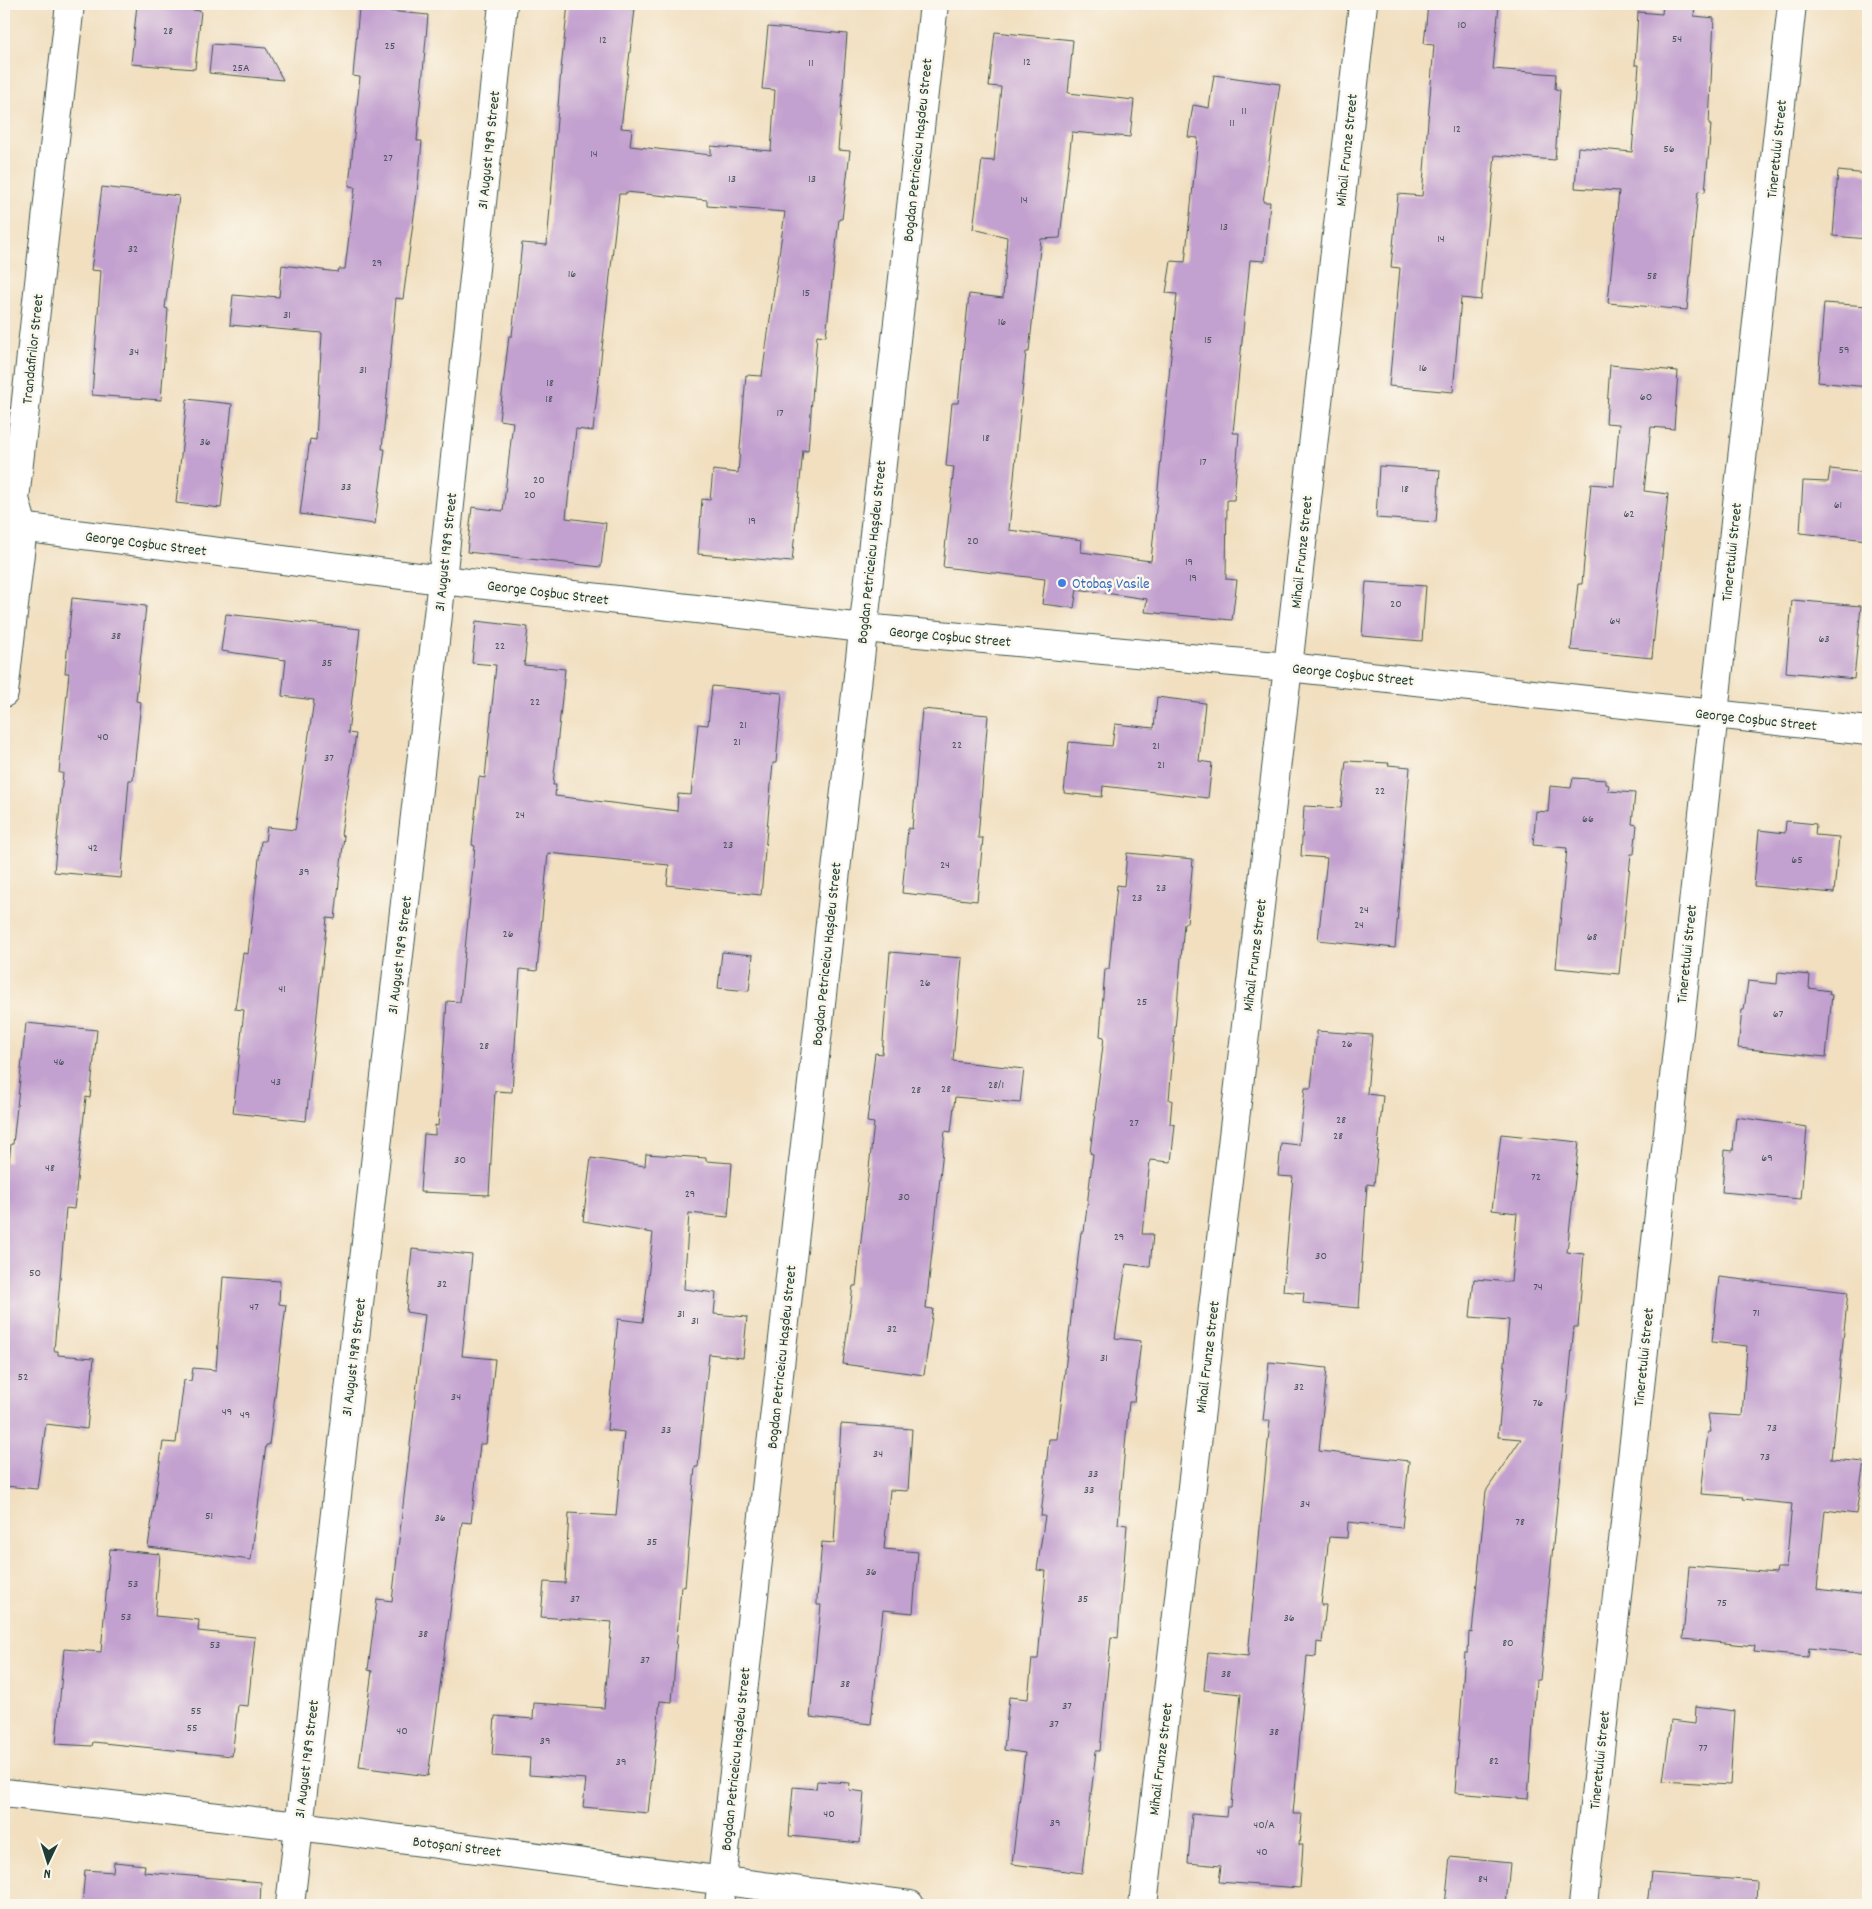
<svg xmlns="http://www.w3.org/2000/svg" width="1872" height="1909" viewBox="0 0 1872 1909" font-family="Dekko,sans-serif">
	<style>
		.building { fill: #c2a0cf }
		.lines { fill: none; stroke-linecap: round; stroke-linejoin: round }
		.minor-casing { stroke: #3e5549; stroke-width: 30 }
		.minor { stroke: #fff; stroke-width: 28 }
		.shop-dot { fill: #3f7fe0; stroke: #fbf7ec; stroke-width: 2 }
		.labels { text-anchor: middle; stroke-width: 5; stroke-linejoin: round; paint-order: stroke }
		.number-label { font-size: 12px; fill: #48565b }
		.street-label { font-size: 15px; fill: #1f3d34; stroke: #fbf7ec }
		.shop-label { font-size: 15px; fill: #366cbe; stroke: #fbf7ec; text-anchor: start }
	</style>
	<rect width="100%" height="100%" fill="#fbf7ec"/>
	<filter id="ink" filterUnits="userSpaceOnUse"><feTurbulence type="fractalNoise" baseFrequency=".02" numOctaves="2"/><feDisplacementMap in="SourceGraphic" scale="10" xChannelSelector="R" yChannelSelector="G"/><feConvolveMatrix kernelMatrix="1 2 1 2 8 2 1 2 1" color-interpolation-filters="sRGB"/></filter>
	<filter id="wash" filterUnits="userSpaceOnUse"><feTurbulence type="fractalNoise" baseFrequency=".0096" numOctaves="4" result="noise"/><feDisplacementMap in="SourceGraphic" scale="20" xChannelSelector="R" yChannelSelector="G"/><feGaussianBlur stdDeviation="1.12" result="paint"/><feColorMatrix in="noise" values="0 0 0 0 0 0 0 0 0 0 0 0 0 0 0 0 0 1.4 0 .05"/><feComposite in="paint" operator="in"/></filter>
	<g filter="url(#wash)">
		<rect width="100%" height="100%" fill="#f1dfc0"/>
		<g id="blocks">
			<!-- building -->
			<g class="building">
				<path d="M137,4H185V9L201,11L195,69L131,64Z"/>
				<path d="M568,4L635,9L621,128L632,129L630,146L711,155V146L771,151L775,90L762,89L768,27L847,34L838,150L850,151L842,219H839L826,336L817,335L808,451L803,450L792,562L698,554L702,499L710,500L713,470L738,473L746,375L762,376L785,212L707,206V200L626,192V194H619L593,431L576,429L566,518L606,523L601,567L467,552L472,507L503,511L513,422L499,420L509,336H512L522,243L547,245L561,69Z"/>
				<path d="M1428,4H1499L1493,69L1556,74L1555,89L1560,90L1555,160L1495,155L1481,300L1461,298L1453,392L1389,386L1400,268L1391,267L1398,194L1422,196L1434,45L1424,44Z"/>
				<path d="M1663,4H1695L1694,16L1714,18L1709,125H1711L1705,192L1698,191L1687,310L1608,303L1619,191L1575,188L1578,147L1632,152L1639,65H1635L1638,12L1662,14Z"/>
				<path d="M359,8L428,15L417,141H422L417,193L403,299L396,298L382,449H385L375,524L300,514L310,439L316,440L322,333L230,325L233,295L266,298L267,296L279,297L282,265L338,272L339,269H345L355,187L349,186L360,77L353,76Z"/>
				<path d="M995,32L1073,40L1068,93L1134,100L1130,137L1072,132L1060,238L1041,239L1029,352H1026L1009,530L1082,540L1081,552L1151,561L1177,294L1166,293L1171,261L1185,262L1198,138L1188,137L1193,105L1209,108L1214,75L1280,84L1263,202H1270L1265,261L1250,260L1233,433H1239L1234,500H1227L1226,579L1237,580L1232,620L1145,612L1147,599L1077,589L1074,608L1042,604L1045,579L943,567L954,467L946,466L952,403H958L969,294L1003,298L1007,237L973,229L982,160L994,161L1001,87L989,86Z"/>
				<path d="M212,44L266,48L283,80L209,73Z"/>
				<path d="M1838,171L1868,174V239L1833,236Z"/>
				<path d="M102,187L179,196L165,308L168,309L161,400L92,395L101,271L91,270Z"/>
				<path d="M1824,303L1868,306V387L1818,382Z"/>
				<path d="M1610,365L1678,371L1674,429L1651,427L1644,491L1668,494L1652,658L1571,650L1578,584H1582L1591,484L1614,486L1619,424L1606,423Z"/>
				<path d="M187,399L232,404L221,508L176,503Z"/>
				<path d="M1379,466L1440,470L1436,522L1376,518Z"/>
				<path d="M1830,469L1868,473V540L1800,533L1803,481L1828,482Z"/>
				<path d="M1366,582L1426,586L1422,641L1362,636Z"/>
				<path d="M72,598L146,606L136,701L141,702L133,780H129L121,878L54,872L63,773H59L69,673H65Z"/>
				<path d="M1792,600L1861,606L1854,679L1786,672Z"/>
				<path d="M226,614L360,629L348,733L356,734L341,835L344,836L335,919L327,918L306,1121L233,1113L244,1010L235,1009L243,953L248,954L261,841H265L267,827L295,830L314,700L282,696L286,660L221,651Z"/>
				<path d="M476,621L528,627L524,665L565,669L553,785H556L555,796L677,811L678,794L691,795L698,724L708,725L712,686L782,693L776,763H773L761,895L667,885L669,865L548,853L537,971L520,969L512,1092L495,1091L489,1195L420,1192L424,1134L435,1135V1125L438,1126L447,1001L460,1002L475,846L472,845L479,777L485,778L496,665L472,663Z"/>
				<path d="M1157,697L1205,703L1199,761L1212,763L1208,798L1103,786L1102,797L1064,793L1069,742L1112,746L1115,724L1154,728Z"/>
				<path d="M922,709L988,715L978,838H983L977,901L902,893L908,828L912,829Z"/>
				<path d="M1346,761L1389,763L1388,765L1410,767L1395,948L1318,940L1327,858L1301,856L1304,806L1341,808Z"/>
				<path d="M1573,778L1606,780V784L1609,785L1608,791L1635,793L1632,824L1637,825L1634,854H1631L1619,974L1556,968L1567,848L1533,845L1536,811L1548,812L1550,786L1571,788Z"/>
				<path d="M1786,821L1816,824L1815,835L1839,837L1834,893L1754,886L1759,830L1785,833Z"/>
				<path d="M1127,853L1193,859L1187,923H1184L1169,1100H1172L1170,1124L1175,1125L1171,1162L1150,1160L1142,1234H1153L1150,1267L1126,1264L1115,1338L1141,1341L1134,1402H1129L1118,1524L1127,1525L1118,1638L1111,1637L1100,1751H1096L1082,1873L1012,1864L1025,1753L1004,1750L1009,1697L1028,1699L1032,1659H1038L1046,1571L1037,1570L1045,1516H1041L1049,1439H1057L1081,1232H1084L1093,1154L1090,1153L1104,1037L1100,1036L1105,969H1109L1117,885L1124,886Z"/>
				<path d="M722,952L753,955L749,991L718,988Z"/>
				<path d="M890,952L962,958L953,1061L1024,1069L1020,1103L955,1097L951,1132L945,1131L926,1308L933,1309L924,1375L843,1364L853,1286H856L874,1123L867,1122L875,1053L882,1054Z"/>
				<path d="M1778,972L1810,975L1809,988L1830,991L1829,994L1832,995L1826,1057L1738,1048L1742,1010H1744L1748,981L1777,984Z"/>
				<path d="M26,1023L97,1030L90,1098L86,1097L74,1209L66,1208L54,1351H58V1355L94,1358L87,1429L46,1424L37,1489L4,1486V1162H9L11,1144H13Z"/>
				<path d="M1317,1031L1372,1035L1367,1094L1383,1096L1374,1185L1367,1184L1359,1308L1303,1303L1304,1293L1283,1291L1293,1177L1278,1176L1281,1143L1299,1145L1305,1088H1311Z"/>
				<path d="M1736,1117L1807,1127L1801,1199L1722,1192L1725,1150L1733,1151Z"/>
				<path d="M1501,1134L1579,1142L1567,1252L1584,1254L1578,1327H1574L1540,1680H1536L1528,1799L1455,1793L1465,1653H1468L1469,1632L1472,1633L1486,1491L1521,1439L1498,1437L1509,1320L1470,1317L1474,1279L1511,1282L1517,1213L1492,1210Z"/>
				<path d="M646,1154L706,1158V1161L732,1163L728,1217L689,1213L684,1289L716,1293L714,1314L747,1317L743,1358L709,1354L698,1467H695L685,1587L681,1586L672,1702L660,1701L648,1813L583,1807L586,1779L529,1775L530,1758L492,1755L495,1716L533,1719L534,1703L604,1708L612,1622L541,1617L544,1582L565,1583L569,1513L616,1516L624,1432L607,1430L618,1319L643,1322L653,1233L583,1221L591,1158L645,1166Z"/>
				<path d="M412,1249L472,1255L462,1356L495,1359L486,1444H480L471,1523L462,1522L428,1776L359,1767L372,1671L368,1670L377,1599L392,1601L425,1315L406,1312Z"/>
				<path d="M223,1277L280,1281L279,1304L286,1305L269,1445H266L251,1560L148,1547L163,1442L176,1443L184,1380L191,1381L193,1368L216,1370Z"/>
				<path d="M1719,1277L1848,1292L1831,1459L1864,1462L1856,1514L1825,1510L1817,1589L1868,1595V1654L1809,1648L1808,1657L1754,1652L1755,1646L1683,1639L1689,1566L1776,1573L1777,1568H1786L1792,1504L1743,1499L1744,1497L1701,1494L1708,1432H1711L1708,1414L1742,1416L1747,1346L1712,1342Z"/>
				<path d="M1269,1362L1327,1368L1319,1451L1409,1461L1402,1528L1348,1522L1347,1538L1329,1537L1321,1605H1326L1322,1643L1317,1642L1316,1657L1307,1656L1293,1814H1302L1299,1845H1303L1300,1888L1219,1882L1221,1866L1188,1863L1192,1814L1226,1817L1227,1807H1231L1241,1694L1204,1690L1208,1652L1248,1656L1270,1421H1263Z"/>
				<path d="M841,1424L912,1429L908,1491L890,1490L884,1549L918,1552L913,1613L883,1610L871,1724L810,1717L821,1605H817V1598L822,1542L834,1543Z"/>
				<path d="M110,1549L160,1554L155,1616L199,1620L198,1631L255,1637L248,1706L238,1705L232,1756L93,1742L92,1746L56,1744L64,1649L101,1652Z"/>
				<path d="M1696,1706L1735,1711L1730,1785L1663,1781L1671,1721L1695,1724Z"/>
				<path d="M817,1781L850,1783L849,1790L864,1792L860,1843L789,1836L793,1787L816,1789Z"/>
				<path d="M1450,1857L1510,1863L1506,1905H1445Z"/>
				<path d="M114,1862L145,1865L144,1872L261,1882L260,1905H82L85,1870L113,1872Z"/>
				<path d="M1651,1873L1757,1881L1756,1905H1647Z"/>
			</g>
		</g>
	</g>
	<g filter="url(#ink)">
		<use href="#blocks" fill-opacity="0" stroke="#3e5549" stroke-width="1"/>
		<g class="lines">
			<!-- minor casing -->
			<g class="minor-casing">
				<g id="minor">
					<path d="M4,525L442,580L863,628L1288,667L1868,731"/>
					<path d="M4,693L23,527L15,499L70,4"/>
					<path d="M4,1793L299,1826L910,1905"/>
					<path d="M290,1905L442,580L503,4"/>
					<path d="M719,1905L934,4"/>
					<path d="M1143,1905L1288,667L1363,4"/>
					<path d="M1583,1905L1792,4"/>
				</g>
			</g>
			<!-- minor -->
			<use href="#minor" class="minor"/>
		</g>
	</g>
	<!-- markers -->
	<circle class="shop-dot" cx="1062" cy="583" r="5"/>
	<g class="labels">
		<!-- number labels -->
		<g class="number-label">
			<text x="1462" y="28">10</text>
			<text x="168" y="34">28</text>
			<text x="1677" y="42">54</text>
			<text x="603" y="43">12</text>
			<text x="390" y="49">25</text>
			<text x="1027" y="65">12</text>
			<text x="811" y="66">11</text>
			<text x="241" y="71">25A</text>
			<text x="1244" y="114">11</text>
			<text x="1232" y="126">11</text>
			<text x="1457" y="132">12</text>
			<text x="1669" y="152">56</text>
			<text x="594" y="157">14</text>
			<text x="388" y="161">27</text>
			<text x="732" y="182">13</text>
			<text x="812" y="182">13</text>
			<text x="1024" y="203">14</text>
			<text x="1224" y="230">13</text>
			<text x="1441" y="242">14</text>
			<text x="133" y="252">32</text>
			<text x="377" y="266">29</text>
			<text x="572" y="277">16</text>
			<text x="1652" y="279">58</text>
			<text x="806" y="296">15</text>
			<text x="287" y="318">31</text>
			<text x="1002" y="325">16</text>
			<text x="1208" y="343">15</text>
			<text x="1844" y="353">59</text>
			<text x="134" y="355">34</text>
			<text x="1423" y="371">16</text>
			<text x="363" y="373">31</text>
			<text x="550" y="386">18</text>
			<text x="1646" y="400">60</text>
			<text x="549" y="402">18</text>
			<text x="780" y="416">17</text>
			<text x="986" y="441">18</text>
			<text x="205" y="445">36</text>
			<text x="1203" y="465">17</text>
			<text x="539" y="483">20</text>
			<text x="346" y="490">33</text>
			<text x="1405" y="492">18</text>
			<text x="530" y="498">20</text>
			<text x="1838" y="508">61</text>
			<text x="1629" y="517">62</text>
			<text x="752" y="524">19</text>
			<text x="973" y="544">20</text>
			<text x="1189" y="565">19</text>
			<text x="1193" y="581">19</text>
			<text x="1396" y="607">20</text>
			<text x="1615" y="624">64</text>
			<text x="116" y="639">38</text>
			<text x="1824" y="642">63</text>
			<text x="500" y="649">22</text>
			<text x="327" y="666">35</text>
			<text x="535" y="705">22</text>
			<text x="743" y="728">21</text>
			<text x="103" y="740">40</text>
			<text x="737" y="745">21</text>
			<text x="957" y="748">22</text>
			<text x="1156" y="749">21</text>
			<text x="329" y="761">37</text>
			<text x="1161" y="768">21</text>
			<text x="1380" y="794">22</text>
			<text x="520" y="818">24</text>
			<text x="1588" y="822">66</text>
			<text x="728" y="848">23</text>
			<text x="93" y="851">42</text>
			<text x="1797" y="863">65</text>
			<text x="945" y="868">24</text>
			<text x="304" y="875">39</text>
			<text x="1161" y="891">23</text>
			<text x="1137" y="901">23</text>
			<text x="1364" y="913">24</text>
			<text x="1359" y="928">24</text>
			<text x="508" y="937">26</text>
			<text x="1592" y="940">68</text>
			<text x="925" y="986">26</text>
			<text x="282" y="992">41</text>
			<text x="1142" y="1005">25</text>
			<text x="1778" y="1017">67</text>
			<text x="1347" y="1047">26</text>
			<text x="484" y="1049">28</text>
			<text x="59" y="1065">46</text>
			<text x="276" y="1085">43</text>
			<text x="996" y="1088">28/1</text>
			<text x="946" y="1092">28</text>
			<text x="916" y="1093">28</text>
			<text x="1341" y="1123">28</text>
			<text x="1134" y="1126">27</text>
			<text x="1338" y="1139">28</text>
			<text x="1767" y="1161">69</text>
			<text x="460" y="1163">30</text>
			<text x="50" y="1171">48</text>
			<text x="1536" y="1180">72</text>
			<text x="690" y="1197">29</text>
			<text x="904" y="1200">30</text>
			<text x="1119" y="1240">29</text>
			<text x="1321" y="1259">30</text>
			<text x="35" y="1276">50</text>
			<text x="442" y="1287">32</text>
			<text x="1538" y="1290">74</text>
			<text x="254" y="1310">47</text>
			<text x="1756" y="1316">71</text>
			<text x="681" y="1317">31</text>
			<text x="695" y="1324">31</text>
			<text x="892" y="1332">32</text>
			<text x="1104" y="1361">31</text>
			<text x="23" y="1380">52</text>
			<text x="1299" y="1390">32</text>
			<text x="456" y="1400">34</text>
			<text x="1538" y="1406">76</text>
			<text x="227" y="1415">49</text>
			<text x="245" y="1418">49</text>
			<text x="1772" y="1431">73</text>
			<text x="666" y="1433">33</text>
			<text x="878" y="1457">34</text>
			<text x="1765" y="1460">73</text>
			<text x="1093" y="1477">33</text>
			<text x="1089" y="1493">33</text>
			<text x="1305" y="1507">34</text>
			<text x="209" y="1519">51</text>
			<text x="440" y="1521">36</text>
			<text x="1520" y="1525">78</text>
			<text x="652" y="1545">35</text>
			<text x="871" y="1575">36</text>
			<text x="133" y="1587">53</text>
			<text x="575" y="1602">37</text>
			<text x="1083" y="1602">35</text>
			<text x="1722" y="1606">75</text>
			<text x="126" y="1620">53</text>
			<text x="1289" y="1621">36</text>
			<text x="423" y="1637">38</text>
			<text x="1508" y="1646">80</text>
			<text x="215" y="1648">53</text>
			<text x="645" y="1663">37</text>
			<text x="1226" y="1677">38</text>
			<text x="845" y="1687">38</text>
			<text x="1067" y="1709">37</text>
			<text x="196" y="1714">55</text>
			<text x="1054" y="1727">37</text>
			<text x="192" y="1731">55</text>
			<text x="402" y="1734">40</text>
			<text x="1274" y="1735">38</text>
			<text x="545" y="1744">39</text>
			<text x="1703" y="1751">77</text>
			<text x="1494" y="1764">82</text>
			<text x="621" y="1765">39</text>
			<text x="829" y="1817">40</text>
			<text x="1055" y="1826">39</text>
			<text x="1264" y="1828">40/A</text>
			<text x="1262" y="1855">40</text>
			<text x="1483" y="1882">84</text>
		</g>
		<!-- street labels -->
		<g class="street-label">
			<text transform="translate(1776 149) rotate(-84)" y="5">Tineretului Street</text>
			<text transform="translate(488 150) rotate(-84)" y="5">31 August 1989 Street</text>
			<text transform="translate(917 150) rotate(-84)" y="5">Bogdan Petriceicu Hașdeu Street</text>
			<text transform="translate(1346 150) rotate(-84)" y="5">Mihail Frunze Street</text>
			<text transform="translate(32 349) rotate(-84)" y="5">Trandafirilor Street</text>
			<text transform="translate(146 543) rotate(7)" y="5">George Coșbuc Street</text>
			<text transform="translate(445 552) rotate(-84)" y="5">31 August 1989 Street</text>
			<text transform="translate(871 552) rotate(-84)" y="5">Bogdan Petriceicu Hașdeu Street</text>
			<text transform="translate(1301 552) rotate(-84)" y="5">Mihail Frunze Street</text>
			<text transform="translate(1731 552) rotate(-84)" y="5">Tineretului Street</text>
			<text transform="translate(548 592) rotate(7)" y="5">George Coșbuc Street</text>
			<text transform="translate(950 636) rotate(5)" y="5">George Coșbuc Street</text>
			<text transform="translate(1353 674) rotate(6)" y="5">George Coșbuc Street</text>
			<text transform="translate(1756 719) rotate(6)" y="5">George Coșbuc Street</text>
			<text transform="translate(826 954) rotate(-84)" y="5">Bogdan Petriceicu Hașdeu Street</text>
			<text transform="translate(1686 954) rotate(-84)" y="5">Tineretului Street</text>
			<text transform="translate(399 955) rotate(-83)" y="5">31 August 1989 Street</text>
			<text transform="translate(1254 955) rotate(-83)" y="5">Mihail Frunze Street</text>
			<text transform="translate(353 1357) rotate(-83)" y="5">31 August 1989 Street</text>
			<text transform="translate(781 1357) rotate(-84)" y="5">Bogdan Petriceicu Hașdeu Street</text>
			<text transform="translate(1207 1357) rotate(-83)" y="5">Mihail Frunze Street</text>
			<text transform="translate(1643 1357) rotate(-84)" y="5">Tineretului Street</text>
			<text transform="translate(306 1759) rotate(-83)" y="5">31 August 1989 Street</text>
			<text transform="translate(735 1759) rotate(-84)" y="5">Bogdan Petriceicu Hașdeu Street</text>
			<text transform="translate(1160 1759) rotate(-83)" y="5">Mihail Frunze Street</text>
			<text transform="translate(1599 1760) rotate(-84)" y="5">Tineretului Street</text>
			<text transform="translate(457 1846) rotate(7)" y="5">Botoșani Street</text>
		</g>
		<!-- shop labels -->
		<g class="shop-label">
			<text x="1072" y="588">Otobaș Vasile</text>
		</g>
	</g>
	<!-- margin -->
	<rect width="1872" height="1909" fill="none" stroke="#fbf7ec" stroke-width="20"/>
	<!-- north arrow -->
	<g transform="translate(48 1862) rotate(184)" stroke="#fbf7ec" stroke-width="4" paint-order="stroke">
	<path d="M0-4L9 19L0 12L-9 19Z" fill="#1f3d34"/>
	<text y="-8" font-size="14" font-weight="bold" text-anchor="middle" fill="#1f3d34">N</text>
	</g>
</svg>
